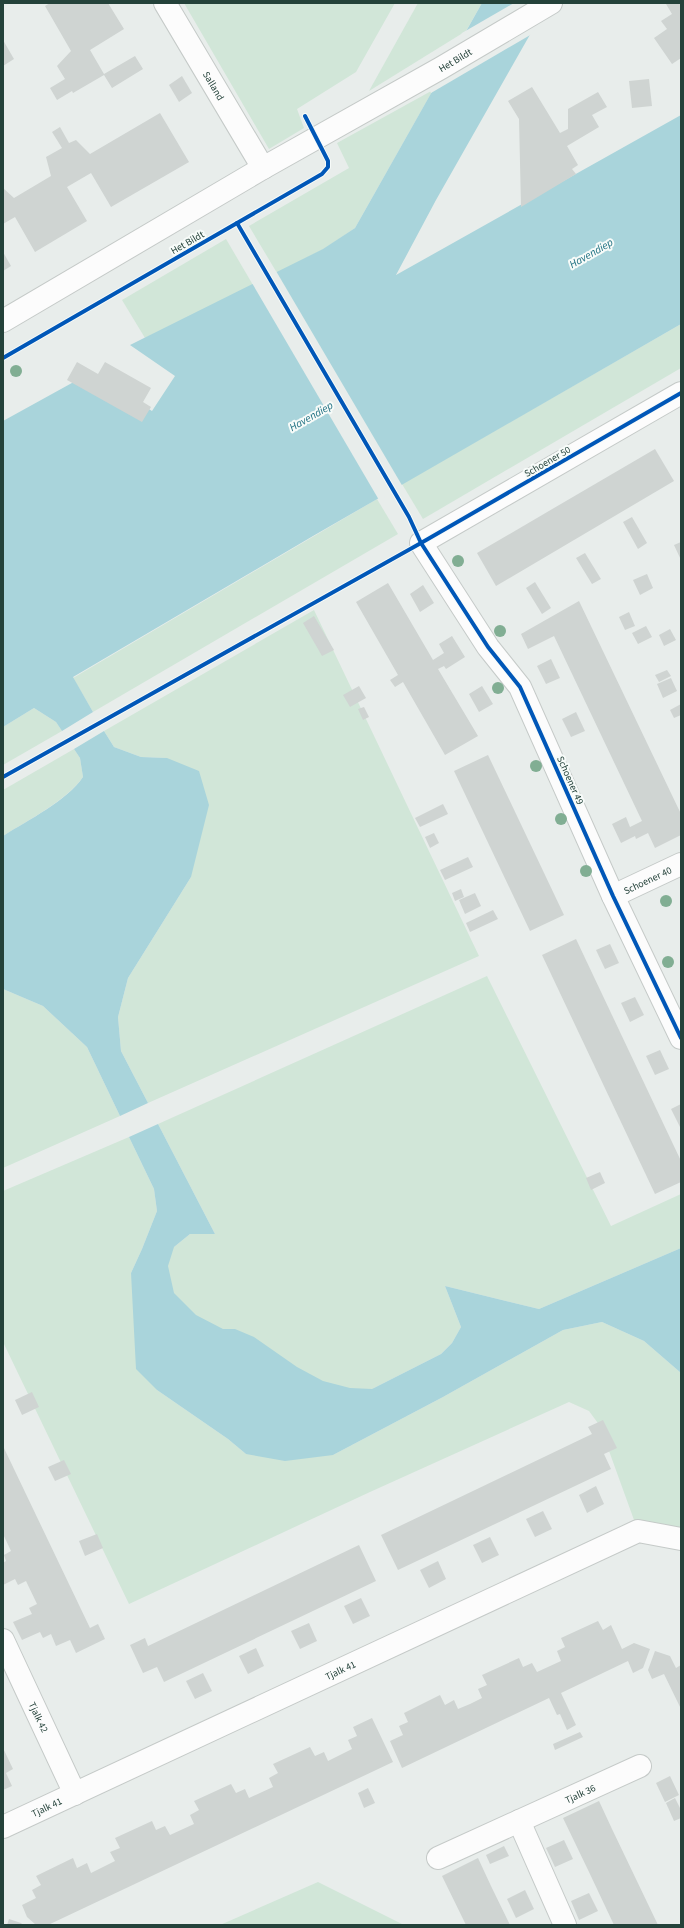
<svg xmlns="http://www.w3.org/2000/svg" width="684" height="1928" viewBox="0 0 684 1928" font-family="'Source Sans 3',sans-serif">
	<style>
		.green { fill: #d1e6d8 }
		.water { fill: #a9d4db }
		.pier { fill: #e8edeb }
		.building { fill: #cfd4d2 }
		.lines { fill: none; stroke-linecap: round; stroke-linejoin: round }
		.minor-casing { stroke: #c5cac8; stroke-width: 24 }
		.tertiary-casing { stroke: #c5cac8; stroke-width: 24 }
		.minor { stroke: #fcfcfc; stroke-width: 22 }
		.tertiary { stroke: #fcfcfc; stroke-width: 22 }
		.cycleway-casing { stroke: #f7fbf9; stroke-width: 6 }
		.cycleway { stroke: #0057b8; stroke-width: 4 }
		.tree { fill: #81ae93 }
		.labels { text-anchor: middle; stroke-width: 4; stroke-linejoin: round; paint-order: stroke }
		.street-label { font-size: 10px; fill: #24423a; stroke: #f7fbf9 }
		.water-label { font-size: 11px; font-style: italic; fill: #1c6f80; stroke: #f7fbf9 }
	</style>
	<rect width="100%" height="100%" fill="#e8edeb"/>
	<!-- green -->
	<g class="green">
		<path d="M184,3H395L356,72L297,109L304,128L269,149Z"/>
		<path d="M418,3H482L466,31L369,91Z"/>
		<path d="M433,90L355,228L324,249L277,273L249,226L349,168L337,143Z"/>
		<path d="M226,239L253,285L145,338L122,300Z"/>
		<path d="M681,324V368L423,519L402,484Z"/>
		<path d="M377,499L398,534L93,712L73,678Z"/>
		<path d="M314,610L479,956L148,1103L121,1051L118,1017L128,978L191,877L167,758L141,757L114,747L104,731Z"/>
		<path d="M34,708L56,722L62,731L3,765V727Z"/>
		<path d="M74,749L80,758L83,777C66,801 28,820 3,836V790Z"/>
		<path d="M487,976L611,1226L681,1194V1248L539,1309L445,1286L461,1327L452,1343L441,1354L374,1388L367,1401L196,1371L159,1251L174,1247L190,1234H215L158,1124Z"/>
		<path d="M3,989L43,1006L87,1047L120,1116L3,1168Z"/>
		<path d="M129,1137L154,1189L157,1211L142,1249L131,1273L157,1390L228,1439L246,1454L333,1455L443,1397L563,1330L602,1322L644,1341L681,1373V1536L638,1531L600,1426L589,1411L569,1402L370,1492L129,1604L3,1342V1191Z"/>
		<path d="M318,1882L404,1925H220Z"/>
	</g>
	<!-- water -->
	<g class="water">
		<path d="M482,3H548L436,200L396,275L681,115V324L313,536L73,677L93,712L62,731L56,722L34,708L3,727V421L90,373L152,411L175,376L130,345L323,249L355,228Z"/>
		<path d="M104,731L114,747L141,757L167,758L199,771L209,805L191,877L128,978L118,1017L121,1051L148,1103L120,1116L87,1047L43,1006L3,989V836C28,820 67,801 83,777L80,758L74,749Z"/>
		<path d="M158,1124L215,1234H190L174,1247L168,1266L174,1293L196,1315L223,1329H235L254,1337L297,1367L323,1381L350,1388L372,1389L441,1354L452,1343L461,1327L445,1286L539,1309L681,1248V1373L644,1341L602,1322L563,1330L443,1397L333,1455L285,1461L246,1454L228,1439L157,1390L136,1369L131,1273L142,1249L157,1211L154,1189L129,1137Z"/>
	</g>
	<!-- pier -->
	<g class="pier">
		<path d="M514,3H550L532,34L431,93L430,91L462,33Z"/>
		<path d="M276,271L403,487L379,500L252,283Z"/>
	</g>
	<!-- building -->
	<g class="building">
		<path d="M50,3H108L124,29L90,50L104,74L135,56L143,69L112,88L104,75L73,93L72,91L57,100L50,88L65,79L57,66L71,51L45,6Z"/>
		<path d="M668,3H681V58L672,64L654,38L667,29L661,21L672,14L666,4Z"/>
		<path d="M3,40L14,59L3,66Z"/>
		<path d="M182,76L192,93L179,102L169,85Z"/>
		<path d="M649,79L652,106L632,108L629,81Z"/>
		<path d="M532,87L560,133L568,129V109L598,92L607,107L592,115L599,127L567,146L578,165L572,169L576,174L521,207L519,119L508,101Z"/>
		<path d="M160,113L189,162L111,207L91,173L67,187L87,221L35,252L15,217L3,224V188L14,198L51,176L46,157L62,148L52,132L60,127L69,143L76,140L90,154Z"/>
		<path d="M3,252L11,266L3,271Z"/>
		<path d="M77,362L98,374L105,362L151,388L143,402L151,407L142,422L67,380Z"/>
		<path d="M655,449L674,481L496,586L477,553Z"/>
		<path d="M632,517L647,543L638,549L623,522Z"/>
		<path d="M681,542V560L674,545Z"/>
		<path d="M585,553L601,579L592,584L576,558Z"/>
		<path d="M647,574L653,588L640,595L633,580Z"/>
		<path d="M535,582L551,608L542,614L526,588Z"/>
		<path d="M388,583L433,660L444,653L439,644L452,636L465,657L446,669L444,666L438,669L478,736L445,755L403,682L395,687L390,680L398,675L356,602Z"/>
		<path d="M423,585L434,603L420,612L410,594Z"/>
		<path d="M579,601L681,814V835L655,848L648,833L636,839L635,836L621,843L612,824L626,817L630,827L642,821L554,636L528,649L521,634Z"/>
		<path d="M629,612L635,626L625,630L619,617Z"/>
		<path d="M314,616L334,650L322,656L303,623Z"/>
		<path d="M646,626L652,637L638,644L632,633Z"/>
		<path d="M670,629L676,640L664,646L659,635Z"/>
		<path d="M551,659L560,678L546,684L537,666Z"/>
		<path d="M667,670L671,676L659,682L655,675Z"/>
		<path d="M671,678L677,691L663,698L657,684Z"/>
		<path d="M359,686L366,698L350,707L343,695Z"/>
		<path d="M482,686L493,704L479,712L469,694Z"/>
		<path d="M681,704V715L674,718L670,710Z"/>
		<path d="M364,707L369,717L363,720L358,709Z"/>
		<path d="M576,712L585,731L571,737L562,719Z"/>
		<path d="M488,755L564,915L530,931L454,771Z"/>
		<path d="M443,804L448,814L420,827L415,818Z"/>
		<path d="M434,833L439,843L430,848L425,837Z"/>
		<path d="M468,857L473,867L445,880L440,870Z"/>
		<path d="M461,889L464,897L455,901L452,893Z"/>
		<path d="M475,893L481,906L465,914L459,900Z"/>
		<path d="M493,910L498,919L470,932L466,923Z"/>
		<path d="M576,939L681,1161V1182L655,1194L542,955Z"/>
		<path d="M610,944L619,963L605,969L596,950Z"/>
		<path d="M635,997L644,1015L630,1022L621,1003Z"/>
		<path d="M660,1050L669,1069L655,1075L646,1056Z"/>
		<path d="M681,1104V1129L671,1109Z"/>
		<path d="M600,1172L605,1183L591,1190L586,1178Z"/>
		<path d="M32,1392L39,1407L22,1415L15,1400Z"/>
		<path d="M603,1420L617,1448L604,1454L611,1469L398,1570L381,1535L592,1434L588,1427Z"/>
		<path d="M3,1446L90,1628L98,1624L105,1639L76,1653L70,1640L56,1646L51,1634L43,1638L40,1632L22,1640L13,1622L32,1614L29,1608L37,1604L26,1581L18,1585L15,1579L3,1585V1563L6,1561L4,1555L11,1551L3,1534Z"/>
		<path d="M64,1460L71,1474L55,1481L48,1467Z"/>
		<path d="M596,1486L604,1504L587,1513L579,1495Z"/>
		<path d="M543,1511L552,1529L535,1537L526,1519Z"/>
		<path d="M97,1534L103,1548L85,1556L79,1541Z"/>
		<path d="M490,1537L499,1555L482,1563L473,1545Z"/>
		<path d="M359,1545L376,1581L164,1682L157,1667L143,1673L130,1645L145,1638L148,1646Z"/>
		<path d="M438,1561L446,1579L429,1588L420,1570Z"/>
		<path d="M361,1598L370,1616L353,1624L344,1606Z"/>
		<path d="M598,1621L603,1630L611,1625L622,1649L634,1643L650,1649L643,1668L633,1673L628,1661L561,1693L576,1725L567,1730L560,1714L557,1715L549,1698L402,1768L390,1741L403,1735L399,1726L408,1722L404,1713L440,1695L445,1705L454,1700L458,1709L470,1704L482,1698L478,1689L487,1685L482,1675L519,1658L523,1667L532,1663L537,1672L561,1661L557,1651L565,1647L561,1638Z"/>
		<path d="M309,1623L317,1641L300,1649L291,1631Z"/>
		<path d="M256,1648L264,1666L248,1674L239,1656Z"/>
		<path d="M655,1651L670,1656L676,1668L681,1665V1709L664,1674L652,1679L648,1670Z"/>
		<path d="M203,1673L212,1691L195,1699L186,1681Z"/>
		<path d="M372,1718L393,1762L48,1925H36L27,1917L22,1905L36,1898L32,1890L41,1885L36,1876L73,1858L77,1868L87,1863L91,1873L115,1861L110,1852L120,1848L115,1838L152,1821L156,1830L165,1826L170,1835L194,1824L190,1815L199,1810L194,1801L231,1784L236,1793L245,1789L249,1798L273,1787L269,1778L278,1773L273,1764L310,1747L315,1756L324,1752L328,1761L352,1749L348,1740L357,1736L353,1727Z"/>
		<path d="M580,1732L583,1737L555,1750L553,1744Z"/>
		<path d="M3,1748L13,1769L6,1773L12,1786L3,1790Z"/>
		<path d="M670,1776L679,1795L665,1802L656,1783Z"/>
		<path d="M368,1788L375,1803L364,1808L358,1793Z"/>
		<path d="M675,1798L681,1810V1818L674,1821L666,1803Z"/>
		<path d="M599,1801L612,1829L658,1925H614L589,1872L563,1818Z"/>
		<path d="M564,1840L573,1859L555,1867L546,1848Z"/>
		<path d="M504,1846L509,1856L490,1864L486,1855Z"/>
		<path d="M478,1858L491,1886L510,1925H466L442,1876Z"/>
		<path d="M525,1890L534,1909L516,1918L507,1899Z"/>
		<path d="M589,1893L598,1911L579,1920L571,1901Z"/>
		<path d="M9,1919L21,1923L23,1925H7Z"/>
	</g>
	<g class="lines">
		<!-- minor casing -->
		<g class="minor-casing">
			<g id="minor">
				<path id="s1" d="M165,3L263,168"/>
				<path id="s2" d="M3,321L263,168L441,68L551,3"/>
				<path d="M681,393L421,543L488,647L520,687L613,896L681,1038"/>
				<path id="s3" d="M613,896L681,864"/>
				<path id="s4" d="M3,1640L75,1794"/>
				<path d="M519,1821L565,1925"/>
				<path id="s5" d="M438,1858L640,1766"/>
			</g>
		</g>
		<!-- tertiary casing -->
		<g class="tertiary-casing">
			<g id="tertiary">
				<path id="s6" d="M3,1827L638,1531L681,1539"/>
			</g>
		</g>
		<!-- minor -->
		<use href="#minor" class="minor"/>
		<!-- tertiary -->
		<use href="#tertiary" class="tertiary"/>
		<!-- cycleway casing -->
		<g class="cycleway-casing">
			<g id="cycleway">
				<path d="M237,223L409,517L421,543L488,647L520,687L613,896L681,1038"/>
				<path d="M3,358L322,174L328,167V161L305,116"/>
				<path d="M3,777L421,543L681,393"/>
			</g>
		</g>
		<!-- cycleway -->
		<use href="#cycleway" class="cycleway"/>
	</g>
	<!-- trees -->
	<g class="tree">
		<circle cx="16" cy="371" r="6"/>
		<circle cx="458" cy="561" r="6"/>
		<circle cx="500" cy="631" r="6"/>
		<circle cx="498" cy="688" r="6"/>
		<circle cx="536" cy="766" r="6"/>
		<circle cx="561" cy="819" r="6"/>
		<circle cx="586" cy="871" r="6"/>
		<circle cx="666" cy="901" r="6"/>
		<circle cx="668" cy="962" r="6"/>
	</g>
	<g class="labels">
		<!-- street labels -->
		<g class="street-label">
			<text dy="4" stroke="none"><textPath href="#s2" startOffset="522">Het Bildt</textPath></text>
			<text dy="4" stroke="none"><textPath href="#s1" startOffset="96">Salland</textPath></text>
			<text transform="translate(187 242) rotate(-30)" y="4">Het Bildt</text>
			<text transform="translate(547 461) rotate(-30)" y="4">Schoener 50</text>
			<text transform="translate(571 780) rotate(66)" y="4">Schoener 49</text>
			<text dy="4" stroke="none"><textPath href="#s3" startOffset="38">Schoener 40</textPath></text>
			<text dy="4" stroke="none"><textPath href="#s6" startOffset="372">Tjalk 41</textPath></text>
			<text dy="4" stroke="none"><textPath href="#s4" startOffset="85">Tjalk 42</textPath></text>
			<text dy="4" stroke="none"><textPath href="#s5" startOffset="156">Tjalk 36</textPath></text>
			<text dy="4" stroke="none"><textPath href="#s6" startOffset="48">Tjalk 41</textPath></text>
		</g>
		<!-- water labels -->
		<g class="water-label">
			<text transform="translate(591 253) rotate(-30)" y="4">Havendiep</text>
			<text transform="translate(311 416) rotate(-30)" y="4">Havendiep</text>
		</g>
	</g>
	<!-- border -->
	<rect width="684" height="1928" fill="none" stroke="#24423a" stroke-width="8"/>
</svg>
